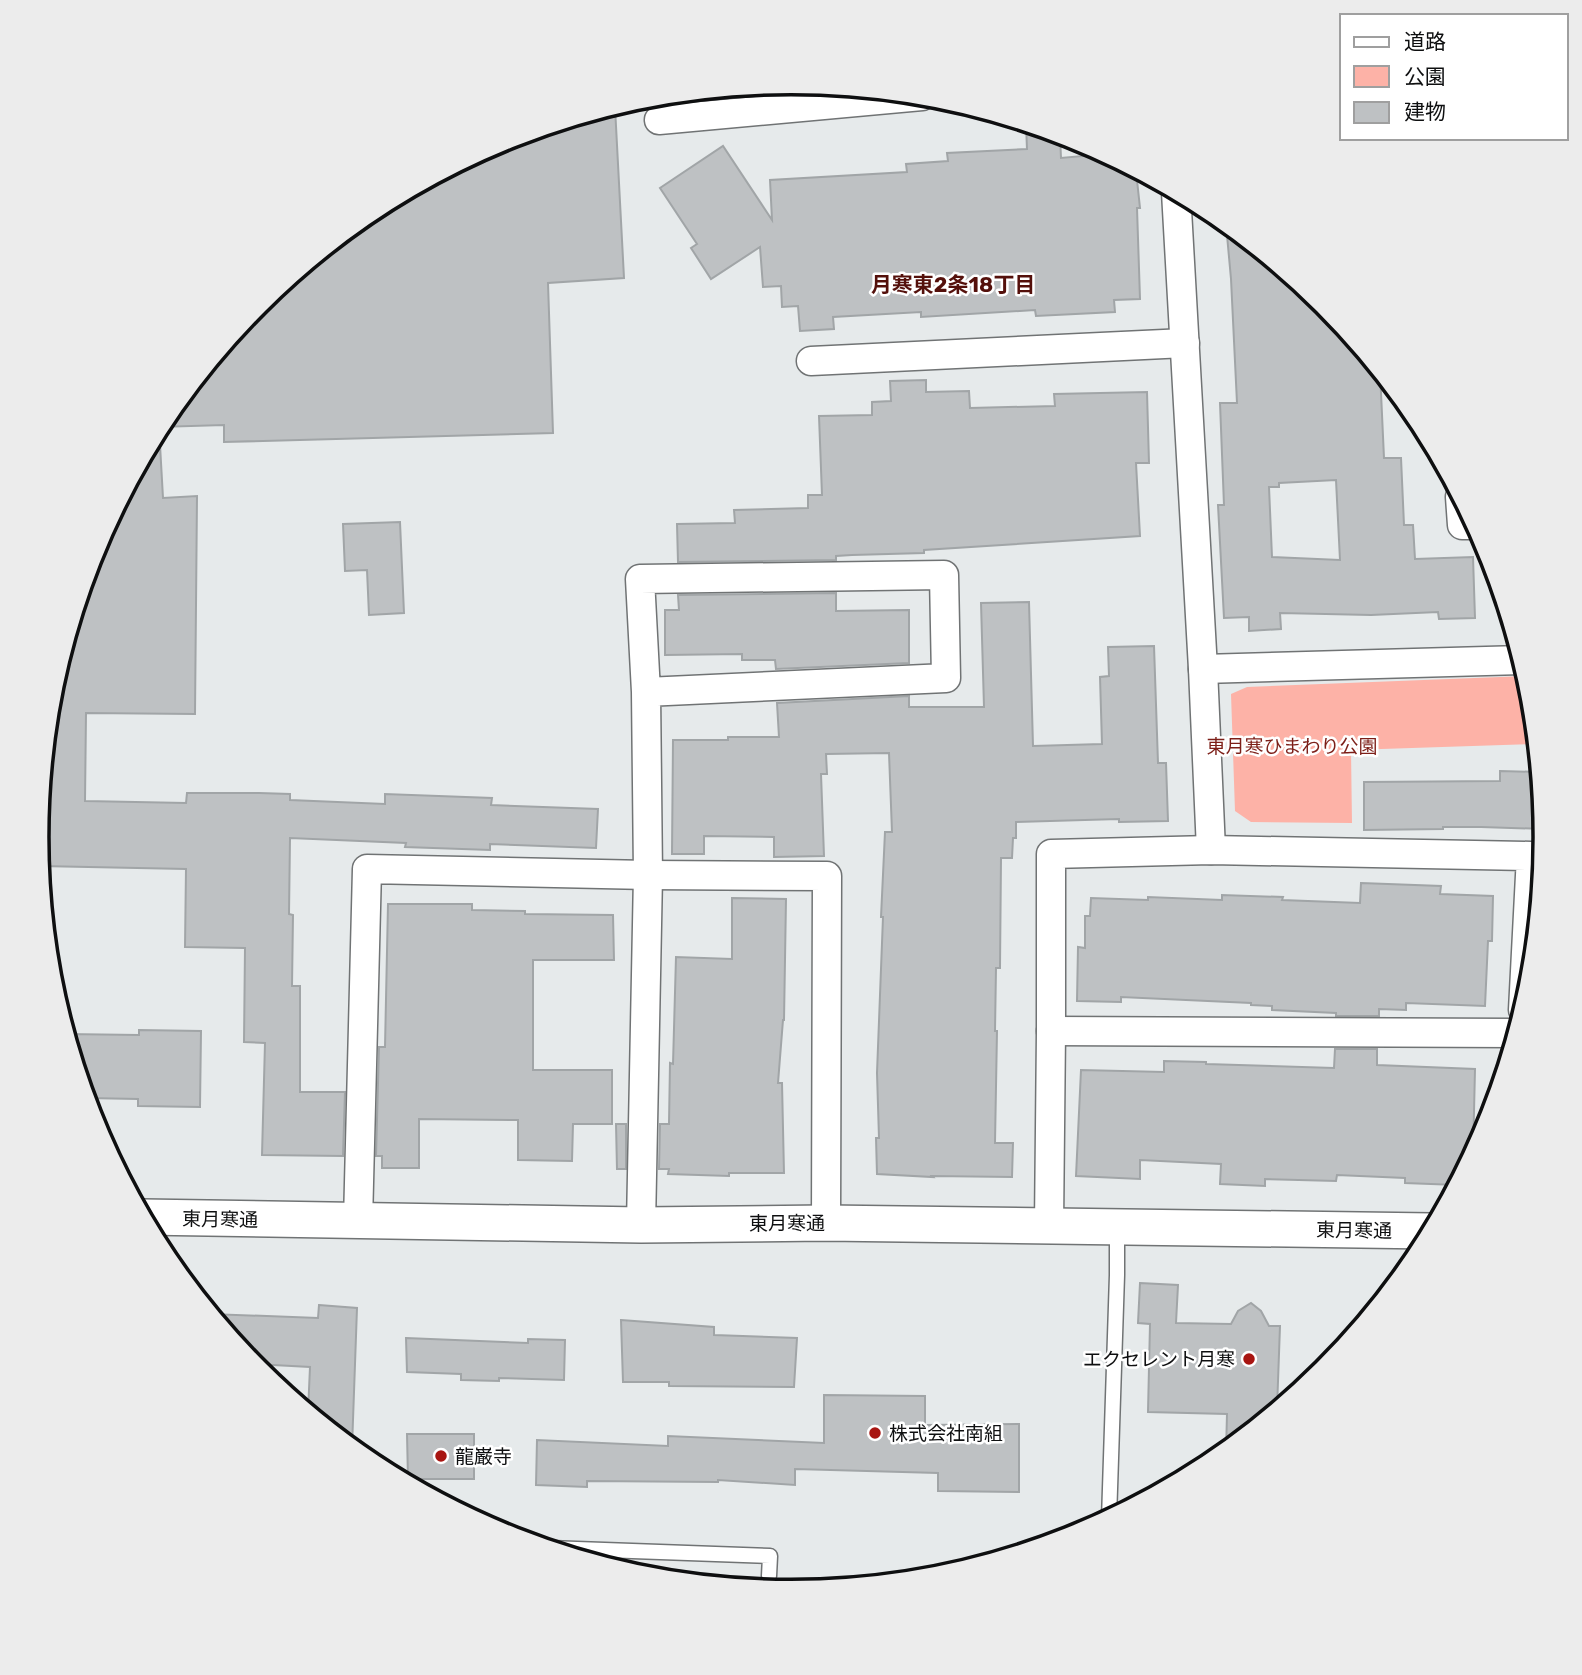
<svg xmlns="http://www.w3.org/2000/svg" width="1582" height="1675" viewBox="0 0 1582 1675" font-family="Rubik,'Noto Sans JP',sans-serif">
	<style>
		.green { fill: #fdb2a7 }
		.building { fill: #bec1c3; stroke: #a1a5a7; stroke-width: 2; fill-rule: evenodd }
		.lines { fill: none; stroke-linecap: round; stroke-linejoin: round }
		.service-casing { stroke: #707374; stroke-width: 17 }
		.minor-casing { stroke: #707374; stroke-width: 31 }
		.tertiary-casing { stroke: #707374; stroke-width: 38 }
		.service { stroke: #fff; stroke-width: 14 }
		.minor { stroke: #fff; stroke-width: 28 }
		.tertiary { stroke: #fff; stroke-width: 35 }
		.poi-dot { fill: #a81511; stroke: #fff; stroke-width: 2.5 }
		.labels { text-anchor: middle; stroke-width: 5; stroke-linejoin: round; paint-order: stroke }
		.park-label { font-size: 19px; fill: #7d1f18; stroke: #fff }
		.street-label { font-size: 19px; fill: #0e0f10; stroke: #fff }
		.poi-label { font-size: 19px; fill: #0e0f10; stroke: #fff; text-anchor: start }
		.neighbourhood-label { font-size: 21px; font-weight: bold; fill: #54100b; stroke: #fff }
		.rim { fill: none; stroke: #0e0f10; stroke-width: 3.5 }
	</style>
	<rect width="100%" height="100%" fill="#e6eaeb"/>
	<!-- green -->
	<path class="green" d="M1526,676L1531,691L1536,744L1351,750L1352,823L1251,822L1235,811L1231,694L1247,687Z"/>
	<!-- building -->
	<g class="building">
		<path d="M615,107L624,278L548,283L553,433L224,442V425L159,427L164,418L258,304L372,210L503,141Z"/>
		<path d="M1026,124L1060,135L1061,158L1105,154L1136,171L1140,208H1137L1140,299L1114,300L1115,312L1036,316L1035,310L921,317V312L833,317L834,329L800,331L798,306L782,307L781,286L763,287L760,247L711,279L691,248L697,244L660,188L723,146L772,220L770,180L907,172L906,164L948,161L947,153L1027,149Z"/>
		<path d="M1226,224L1325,304L1380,371L1384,458H1401L1404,525H1413L1415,559L1473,557L1475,618L1439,619L1438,612L1371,615L1280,613L1281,629L1249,631V617L1224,618L1218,505H1224L1220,403H1237L1231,279ZM1336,480L1340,560L1272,557L1269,487H1279V483Z"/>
		<path d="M926,380V392L969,391L970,408L1055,406L1054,394L1147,392L1149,463H1136L1140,536L924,550V553L852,555L836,556V560L678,562L677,524L735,523L734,510L808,508V495H822L819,416L872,415V402L891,401L890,381Z"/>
		<path d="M159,427L163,498L197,496L195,714L86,713L85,801L186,803L187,793H259L290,794V800L385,804V794L492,798L491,805L598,809L596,848L490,844V850L405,847L406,843L290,838L289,914L293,915L292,986H300V1092H345L343,1156L262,1155L265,1043L244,1042L245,948L185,947L186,869L40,866L37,837L51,690L94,548Z"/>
		<path d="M400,522L404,613L369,615L367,570L345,571L343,524Z"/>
		<path d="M836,593V611L909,610V663L776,669L775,660H742V654L665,655V610H679L678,595Z"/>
		<path d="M1029,602L1033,746L1102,744L1100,677L1109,676L1108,647L1154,646L1158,763H1166L1168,821L1119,822V819L1016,822V838H1013L1012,858H1001L1000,968H996L995,1031H997L995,1143H1013L1012,1177L932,1176L933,1177L877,1174L876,1138H879L877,1073L883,917H881L885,832H892L889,753L826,754L827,774H821L824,856L774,857V837L704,836V854H672L673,740H728V737H779L777,703L909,696V707H984L981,603Z"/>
		<path d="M1500,771L1539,772L1544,829L1481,827H1443V829L1364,830V782L1500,781Z"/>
		<path d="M1361,883L1441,886L1440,894L1493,896L1492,941H1488L1485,1006L1406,1003V1010L1379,1009V1016H1336V1013L1272,1010V1006L1251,1005V1003L1121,997V1002L1077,1001L1078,947L1085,948V916H1090L1091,898L1148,900V897L1222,900V895L1283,897L1282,900L1360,903Z"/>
		<path d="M732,898L786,899L784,1020H783L778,1083H782L784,1173H729V1176L668,1174L669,1169H659L660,1124H669L670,1063L673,1064L676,957L732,959Z"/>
		<path d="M388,904H472V910L525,911V914L613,915L614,960H533V1070H612V1124H573L572,1161L518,1160V1120L419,1119V1168H382V1156H376L379,1047H385Z"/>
		<path d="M139,1030L201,1031L200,1107L138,1106V1099L86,1098L66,1034L139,1035Z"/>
		<path d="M1335,1049H1377V1065L1475,1069L1473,1155L1457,1185L1405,1183V1178L1337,1175L1336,1181L1265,1179V1186L1220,1184L1221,1164L1140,1160V1179L1076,1176L1081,1070L1164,1072V1061L1206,1062V1064L1334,1068Z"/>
		<path d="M616,1124H626V1169H617Z"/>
		<path d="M1140,1283L1178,1285L1176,1323L1231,1324L1238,1311L1251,1303L1261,1311L1269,1326H1280L1277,1409L1226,1452L1227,1414L1148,1412L1150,1324L1138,1323Z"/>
		<path d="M319,1305L357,1308L352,1448L308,1412L310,1367L252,1364L211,1314L318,1318Z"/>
		<path d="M621,1320L714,1327V1335L797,1338L794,1387L669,1386V1382H623Z"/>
		<path d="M406,1338L528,1343V1339L565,1340L564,1380L499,1378V1381L461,1380V1374L407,1372Z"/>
		<path d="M824,1395L925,1396V1425L1019,1424V1492L938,1491V1473L795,1469V1485L718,1480V1482L587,1481V1487L536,1485L537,1440L668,1446V1436L824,1443Z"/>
		<path d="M407,1434H474V1479H408Z"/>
	</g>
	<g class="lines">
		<!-- service casing -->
		<g class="service-casing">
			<g id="service">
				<path d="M1109,1519L1117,1275V1226"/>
				<path d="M549,1548L770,1556L769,1576"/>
			</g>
		</g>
		<!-- minor casing -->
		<g class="minor-casing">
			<g id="minor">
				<path d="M659,120L922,96"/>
				<path d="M1176,192L1203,669L1211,850"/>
				<path d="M811,361L1185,343"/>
				<path d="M1460,497L1462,525H1475"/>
				<path d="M1203,669L1522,660"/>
				<path d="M1051,1031L1516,1033"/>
				<path d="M358,1222L367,869L648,875L827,876L826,1223"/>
				<path d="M641,1225L648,875L646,692L640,579L944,575L946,678L646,692"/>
				<path d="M1049,1225L1051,1031V854L1211,850L1531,856L1523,1010"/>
			</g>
		</g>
		<!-- tertiary casing -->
		<g class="tertiary-casing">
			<path id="tertiary" d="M143,1217L641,1225L826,1223L1432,1231"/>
		</g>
		<!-- service -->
		<use href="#service" class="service"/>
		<!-- minor -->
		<use href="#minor" class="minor"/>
		<!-- tertiary -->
		<use href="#tertiary" class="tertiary"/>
	</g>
	<!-- markers -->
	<g class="poi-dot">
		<circle cx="1249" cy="1359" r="7"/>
		<circle cx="875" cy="1433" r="7"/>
		<circle cx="441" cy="1456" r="7"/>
	</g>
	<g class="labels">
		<!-- park labels -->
		<g class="park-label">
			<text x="1292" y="753">東月寒ひまわり公園</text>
		</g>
		<!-- street labels -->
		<g class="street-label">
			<text transform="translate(220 1219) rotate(1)" y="7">東月寒通</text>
			<text x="787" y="1230">東月寒通</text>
			<text transform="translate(1354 1230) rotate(1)" y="7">東月寒通</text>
		</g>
		<!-- poi labels -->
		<g class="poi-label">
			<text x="1235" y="1366" text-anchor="end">エクセレント月寒</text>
			<text x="889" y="1440">株式会社南組</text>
			<text x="455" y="1463">龍巌寺</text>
		</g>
		<!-- neighbourhood labels -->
		<g class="neighbourhood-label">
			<text x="953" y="292">月寒東2条18丁目</text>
		</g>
	</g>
	<!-- crop -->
	<path d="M0 0H1582V1675H0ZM49 837a742 742 0 1 1 1484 0a742 742 0 1 1-1484 0Z" fill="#ececec" fill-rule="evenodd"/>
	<path class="rim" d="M49 837a742 742 0 1 1 1484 0a742 742 0 1 1-1484 0Z"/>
	<!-- legend -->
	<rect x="1340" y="14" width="228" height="126" fill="#ffffff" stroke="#9f9f9f" stroke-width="2"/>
	<rect x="1354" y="37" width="35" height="10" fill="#ffffff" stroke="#9f9f9f" stroke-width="2"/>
	<text x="1404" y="49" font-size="21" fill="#0e0f10">道路</text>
	<rect x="1354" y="66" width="35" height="21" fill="#fdb2a7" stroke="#9f9f9f" stroke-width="2"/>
	<text x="1404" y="84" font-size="21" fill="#0e0f10">公園</text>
	<rect x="1354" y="102" width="35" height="21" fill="#bec1c3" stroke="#9f9f9f" stroke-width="2"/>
	<text x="1404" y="119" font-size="21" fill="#0e0f10">建物</text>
</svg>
